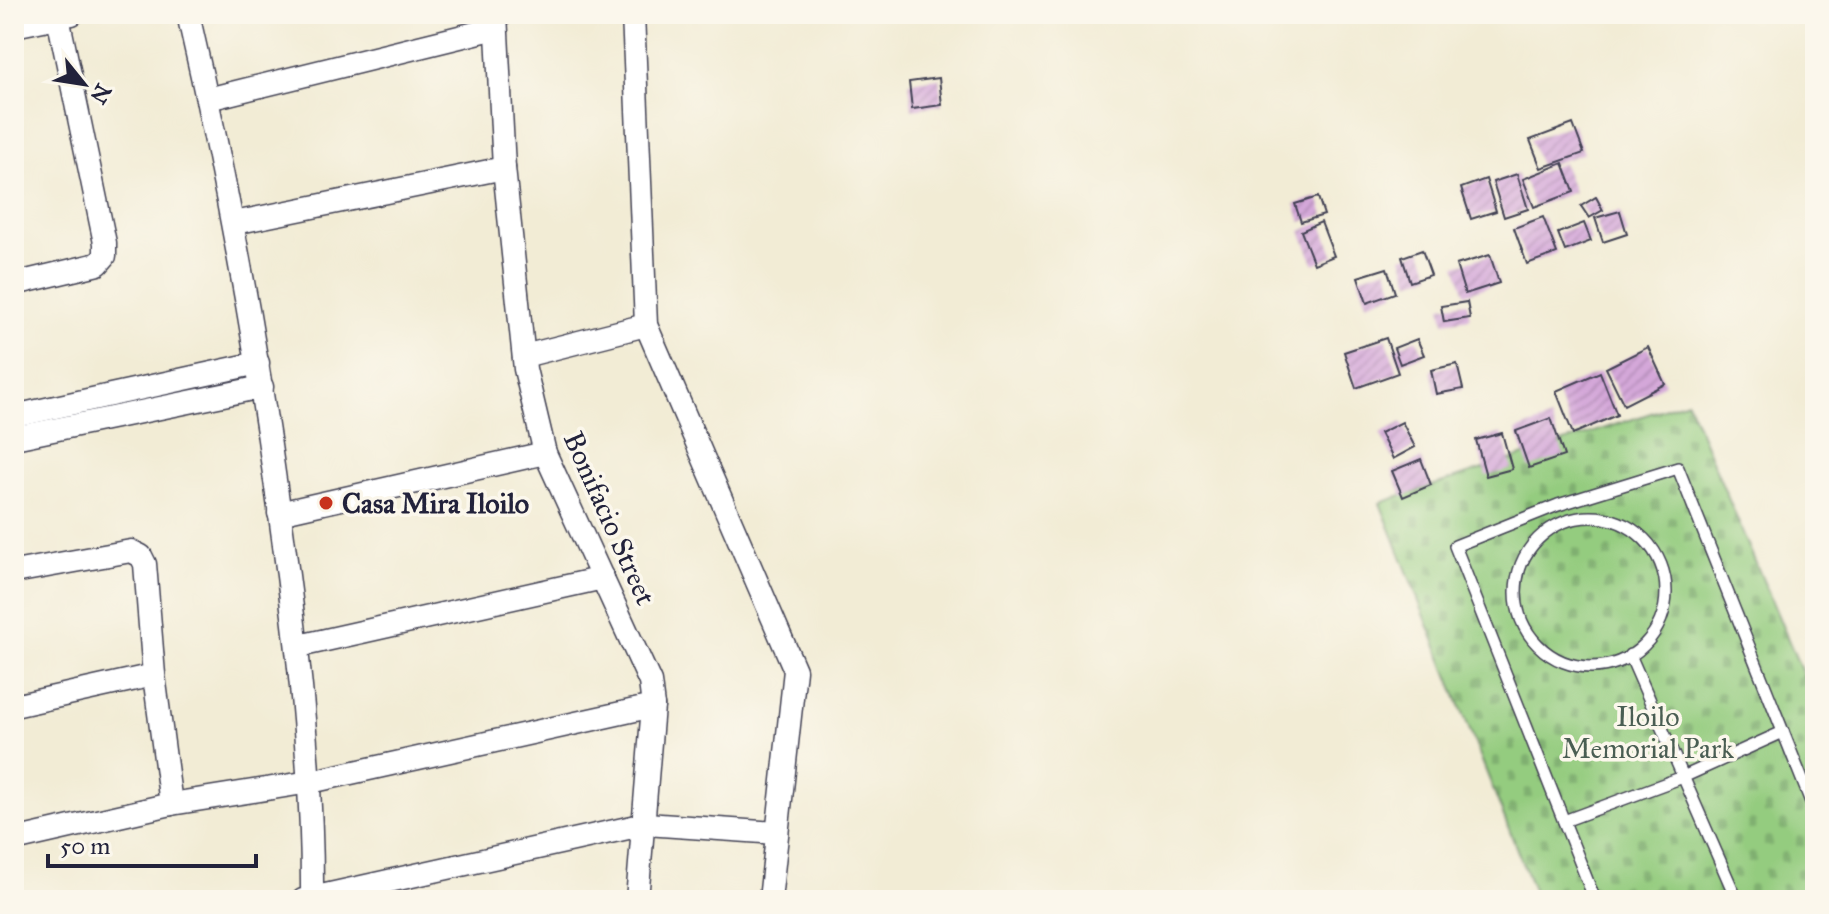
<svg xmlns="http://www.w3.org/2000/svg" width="1829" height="914" viewBox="0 0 1829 914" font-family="'IM FELL Great Primer',serif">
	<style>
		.cemetery { fill: url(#cemetery-stones); stroke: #5b775d; stroke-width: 2 }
		.building { fill: url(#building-hatch) }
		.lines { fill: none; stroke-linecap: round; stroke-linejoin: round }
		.lane-casing { stroke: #414052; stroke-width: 14 }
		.street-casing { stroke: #414052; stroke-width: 25 }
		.lane { stroke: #fff; stroke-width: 11 }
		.street { stroke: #fff; stroke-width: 22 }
		.poi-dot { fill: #c8321e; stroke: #fbf7ec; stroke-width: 3 }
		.labels { text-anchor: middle; stroke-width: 7; stroke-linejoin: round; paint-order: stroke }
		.poi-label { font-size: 28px; font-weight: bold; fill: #22223b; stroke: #fbf7ec; text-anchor: start }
		.street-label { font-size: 28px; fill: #22223b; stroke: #fbf7ec }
		.park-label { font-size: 28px; fill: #4a5e53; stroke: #fbf7ec }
	</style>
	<defs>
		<pattern id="cemetery-stones" width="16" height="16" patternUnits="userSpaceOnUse" patternTransform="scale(2)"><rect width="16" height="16" fill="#94cc7f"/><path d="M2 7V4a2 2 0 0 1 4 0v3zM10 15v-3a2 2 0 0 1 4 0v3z" fill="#7faf6f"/></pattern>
		<pattern id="building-hatch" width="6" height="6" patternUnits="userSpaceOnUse" patternTransform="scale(2)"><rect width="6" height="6" fill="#d4a7d9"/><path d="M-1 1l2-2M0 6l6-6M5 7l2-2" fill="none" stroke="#b68fbb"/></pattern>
	</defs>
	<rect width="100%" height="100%" fill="#fbf7ec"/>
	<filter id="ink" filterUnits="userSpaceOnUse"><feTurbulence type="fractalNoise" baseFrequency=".0125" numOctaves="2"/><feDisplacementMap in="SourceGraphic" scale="16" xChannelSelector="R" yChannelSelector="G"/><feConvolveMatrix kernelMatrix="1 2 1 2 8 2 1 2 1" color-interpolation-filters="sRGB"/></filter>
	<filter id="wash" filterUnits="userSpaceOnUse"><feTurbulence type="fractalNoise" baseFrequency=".006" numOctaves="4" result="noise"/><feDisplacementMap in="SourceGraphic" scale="32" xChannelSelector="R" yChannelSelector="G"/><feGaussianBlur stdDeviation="1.8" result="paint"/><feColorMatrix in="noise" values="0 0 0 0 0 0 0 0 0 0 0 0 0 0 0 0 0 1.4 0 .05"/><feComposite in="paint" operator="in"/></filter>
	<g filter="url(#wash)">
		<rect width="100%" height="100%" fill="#f2ecd5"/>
		<!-- cemetery -->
		<path class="cemetery" d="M1687,401L1815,703V900H1537L1380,503Z"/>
		<g id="blocks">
			<!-- building -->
			<g class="building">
				<path d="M939,78L942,105L912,109L909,82Z"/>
				<path d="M1573,124L1584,153L1541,168L1530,140Z"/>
				<path d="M1563,163L1574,192L1534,207L1523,179Z"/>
				<path d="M1517,174L1528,209L1504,217L1493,182Z"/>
				<path d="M1486,179L1496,211L1471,219L1461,188Z"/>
				<path d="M1318,197L1324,215L1301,222L1295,204Z"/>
				<path d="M1596,197L1603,210L1589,218L1581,206Z"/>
				<path d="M1620,211L1627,234L1603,242L1595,218Z"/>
				<path d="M1543,217L1557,253L1527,264L1514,228Z"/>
				<path d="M1321,222L1334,256L1314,264L1301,231Z"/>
				<path d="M1584,223L1591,241L1565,251L1558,233Z"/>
				<path d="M1422,250L1431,275L1410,282L1402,257Z"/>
				<path d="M1490,255L1499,283L1465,294L1456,265Z"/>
				<path d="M1387,268L1395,293L1367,303L1358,277Z"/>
				<path d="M1467,302L1470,318L1444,322L1441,306Z"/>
				<path d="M1386,338L1398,373L1356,388L1344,352Z"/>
				<path d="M1417,339L1424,355L1400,364L1394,348Z"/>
				<path d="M1648,347L1665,384L1624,405L1606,368Z"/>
				<path d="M1457,364L1463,389L1436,394L1431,370Z"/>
				<path d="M1600,372L1617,415L1573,434L1556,391Z"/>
				<path d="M1551,418L1564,456L1529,468L1516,431Z"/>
				<path d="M1402,422L1415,447L1393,459L1380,433Z"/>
				<path d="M1502,433L1512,469L1486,476L1476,440Z"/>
				<path d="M1421,459L1431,485L1403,497L1392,471Z"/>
			</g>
		</g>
	</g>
	<g filter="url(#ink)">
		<use href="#blocks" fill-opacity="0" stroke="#414052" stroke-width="2"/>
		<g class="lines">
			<!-- lane casing -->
			<g class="lane-casing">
				<g id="lane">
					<circle cx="1591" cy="592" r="75"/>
					<path d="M1630,655L1737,900"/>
					<path d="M1564,821L1683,777L1783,732"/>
					<path d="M1595,900L1455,546L1558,505L1678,468L1815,812"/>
				</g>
			</g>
			<!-- street casing -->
			<g class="street-casing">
				<g id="street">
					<path d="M188,14C226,178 256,342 279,508C297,639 313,768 312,900"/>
					<path d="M496,14L504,168L525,369L545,453L650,682L653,706L637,900"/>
					<path d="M633,14L646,325L795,670L770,900"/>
					<path d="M14,26L72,14"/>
					<path d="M208,99L496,28"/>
					<path d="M234,223L504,168"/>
					<path d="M14,284L98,264L105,256V243L58,17"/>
					<path d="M524,356L646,325"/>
					<path d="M14,416L258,363"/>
					<path d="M14,438L262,387"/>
					<path d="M279,513L545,453"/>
					<path d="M14,572L131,551L141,556L145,564L154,675L14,706"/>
					<path d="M299,646L603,578"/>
					<path d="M154,675L171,804"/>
					<path d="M14,840L171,804L310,782L653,706"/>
					<path d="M303,900L646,824L777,833"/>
				</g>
			</g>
			<!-- lane -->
			<use href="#lane" class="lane"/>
			<!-- street -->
			<use href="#street" class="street"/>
		</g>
	</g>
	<!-- markers -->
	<circle class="poi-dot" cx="326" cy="503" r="8"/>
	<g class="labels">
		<!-- poi labels -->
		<g class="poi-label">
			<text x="342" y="513">Casa Mira Iloilo</text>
		</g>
		<!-- street labels -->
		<g class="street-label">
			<text transform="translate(610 518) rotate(66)" y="10">Bonifacio Street</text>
		</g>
		<!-- park labels -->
		<g class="park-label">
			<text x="1648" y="726">Iloilo<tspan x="1648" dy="32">Memorial Park</tspan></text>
		</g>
	</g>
	<!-- margin -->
	<rect width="1829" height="914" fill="none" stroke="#fbf7ec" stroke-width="48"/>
	<!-- north arrow -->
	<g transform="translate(84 84) rotate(120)" stroke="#fbf7ec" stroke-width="6" paint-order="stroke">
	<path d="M0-6L14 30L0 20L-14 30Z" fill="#22223b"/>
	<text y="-12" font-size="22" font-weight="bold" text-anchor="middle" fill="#22223b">N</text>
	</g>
	<!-- scale -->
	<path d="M48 854v12h208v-12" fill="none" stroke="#22223b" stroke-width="4"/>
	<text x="60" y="854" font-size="24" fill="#22223b" stroke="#fbf7ec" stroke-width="6" paint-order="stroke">50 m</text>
</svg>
